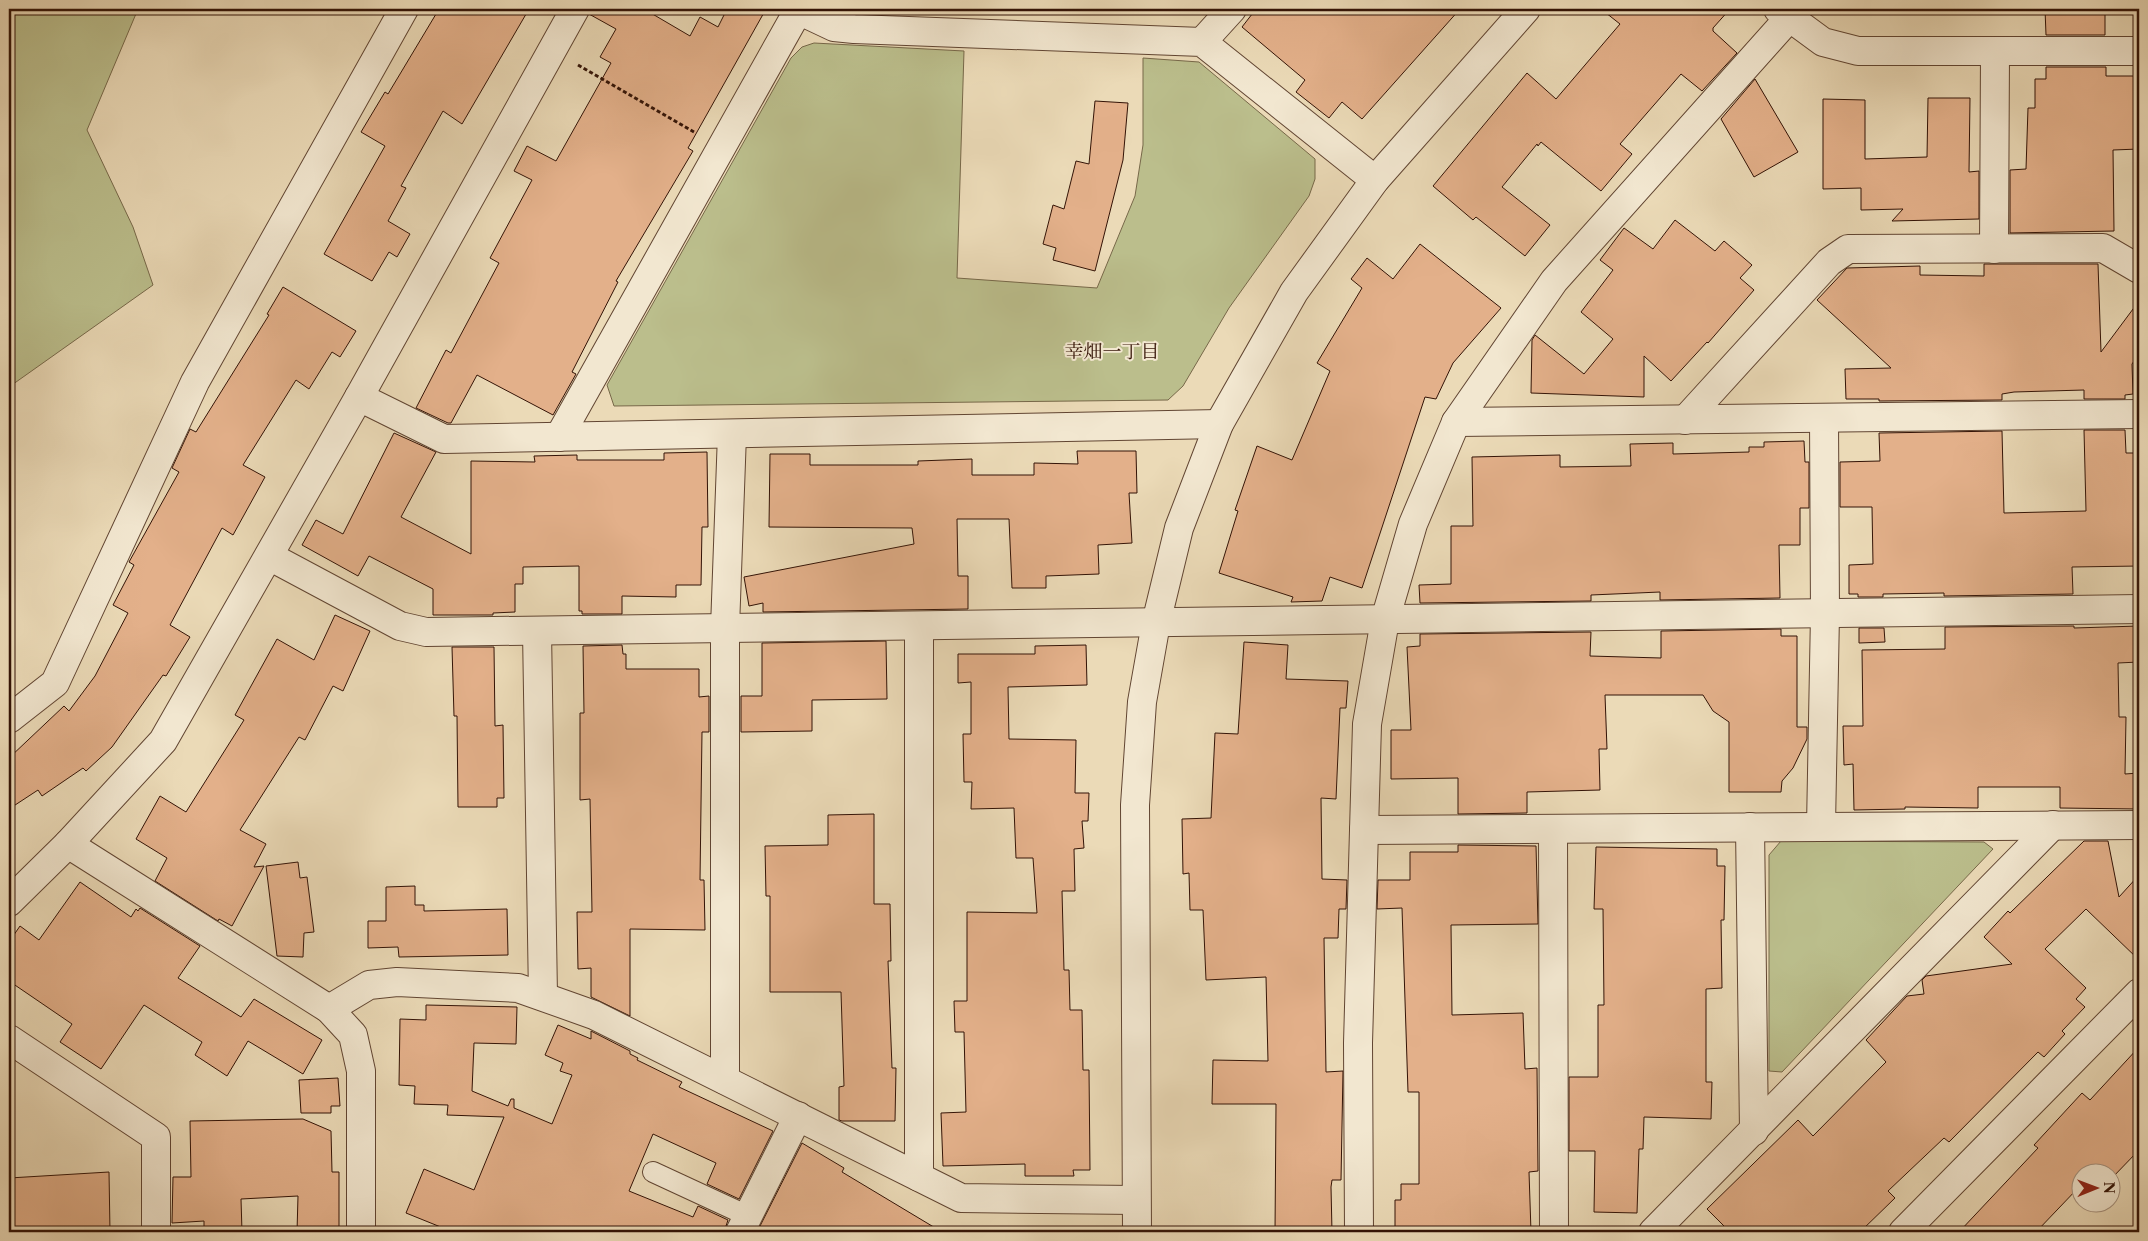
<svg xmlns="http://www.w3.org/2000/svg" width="2148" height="1241" viewBox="0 0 2148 1241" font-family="'Libre Caslon Text','Noto Serif JP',serif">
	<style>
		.green { fill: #bbbe8c; stroke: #776849 }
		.building { fill: #e3b08a; stroke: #331306 }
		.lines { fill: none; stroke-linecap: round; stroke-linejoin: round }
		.service-casing { stroke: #614532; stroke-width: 22 }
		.minor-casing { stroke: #614532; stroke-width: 30 }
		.tertiary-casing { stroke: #614532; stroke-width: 30 }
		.path { stroke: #331306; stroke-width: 3; stroke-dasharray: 4 2.5; stroke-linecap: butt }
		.service { stroke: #f2e7d0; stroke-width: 20 }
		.minor { stroke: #f2e7d0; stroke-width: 28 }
		.tertiary { stroke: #f2e7d0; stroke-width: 28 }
		.labels { text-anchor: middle; stroke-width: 4; stroke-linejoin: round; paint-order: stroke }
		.neighbourhood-label { font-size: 19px; fill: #331306; stroke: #f2e7d0 }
	</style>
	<rect width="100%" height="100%" fill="#ebdab7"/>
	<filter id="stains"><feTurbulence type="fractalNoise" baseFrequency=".004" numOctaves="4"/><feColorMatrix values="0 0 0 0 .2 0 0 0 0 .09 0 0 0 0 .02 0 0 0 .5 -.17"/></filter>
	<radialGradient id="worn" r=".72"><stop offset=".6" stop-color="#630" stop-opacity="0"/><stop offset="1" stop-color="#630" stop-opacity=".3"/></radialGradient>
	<!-- green -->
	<g class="green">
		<path d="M9,9H138L87,130L133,227L153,285L9,387Z"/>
		<path d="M814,43L964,51L957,278L1097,288L1135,196L1143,145V58L1199,62L1315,159V179L1309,196L1229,308L1183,386L1168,400L614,406L607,385L791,58L802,47Z"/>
		<path d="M1781,841L1984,842L1993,849L1782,1072L1769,1071V855Z"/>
	</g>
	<!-- building -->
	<g class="building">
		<path d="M439,9H529L462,124L443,111L401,186L406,188L388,221L410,234L397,257L389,252L372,281L324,254L385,146L361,132L385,92L388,94Z"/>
		<path d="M591,9H644L690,36L700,17L718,27L727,9H766L688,148L693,151L616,281L618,282L572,372L576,374L553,415L477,375L451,423H448L416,408L446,350L451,353L499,263L490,258L532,180L514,171L527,146L556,161L611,63L600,57L616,29L589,14Z"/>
		<path d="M1256,9H1460L1362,119L1342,102L1329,118L1296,92L1305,80L1242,27Z"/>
		<path d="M1601,9H1730L1713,28V31L1737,53L1702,91L1681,74L1620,144L1632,154L1601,191L1541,142L1538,146L1537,144L1502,187L1550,225L1525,256L1476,217L1473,220L1433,186L1527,73L1556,99L1620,24Z"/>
		<path d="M2045,9H2105V35H2046Z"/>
		<path d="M2046,67H2106V76H2139V149L2113,150L2114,231L2010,233V170L2026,169L2028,108H2035V79H2046Z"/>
		<path d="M1755,79L1798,152L1754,177L1721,119Z"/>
		<path d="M1928,98H1970L1969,172L1979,171V219L1892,221L1903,209L1861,210V188L1823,189V99L1865,100V159L1927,157Z"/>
		<path d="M1095,101L1128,103L1123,160L1095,271L1053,260L1056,248L1043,244L1053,205L1064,209L1076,161L1089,164Z"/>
		<path d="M1675,220L1715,251L1724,241L1752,265L1740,278L1754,290L1708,343L1707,342L1671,381L1644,356V397L1531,393L1532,340L1535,335L1584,374L1613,339L1581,312L1613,270L1600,260L1624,228L1653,249Z"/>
		<path d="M1420,244L1501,308L1453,363L1436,399L1425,397L1362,588L1330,577L1322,601L1291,602L1293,597L1219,573L1238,511L1235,510L1257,446L1292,460L1330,371L1317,363L1362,288L1351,279L1367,258L1393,279Z"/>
		<path d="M1984,264H2098L2101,352L2139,301V354L2132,364L2133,394L2125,395V399H2084V390L2014,392L2002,394V400L1879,401V399H1846L1845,369L1891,368L1817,300L1847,268L1920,266V275L1984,276Z"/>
		<path d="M283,287L356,331L340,357L332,352L309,389L296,380L243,465L265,477L233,535L222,528L170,625L190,637L166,676L163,675L112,747L86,771L83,768L42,796L38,790L9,809V758L64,706L69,711L95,676L128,613L113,605L134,565L129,562L179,472L172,468L190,429L196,432L269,315L267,314Z"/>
		<path d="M2084,430H2125L2126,453H2139V566L2072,567L2073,594L1944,596V593L1883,594V597H1858V594H1849V565L1873,564L1872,507H1840V462L1880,461L1879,433L2002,431L2004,513L2086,511Z"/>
		<path d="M394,433L436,452L401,517L471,554V461L535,462L534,456L577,455V460H664V453L707,452L708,527H702L701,585H676V597L622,596V614H582V611H579V566L523,567V584H515V612L493,613V615H433V589L369,556L358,576L302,545L316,520L343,534Z"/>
		<path d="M1804,441L1805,462H1809V508H1800V545H1779L1780,598L1660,600V592L1591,595V601L1420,603L1419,585L1451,584V526H1473L1472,457L1560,455V467L1631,466L1630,444L1673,443V454L1749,452V447H1764V442Z"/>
		<path d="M1077,451H1136L1137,493H1129L1132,543L1098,545L1099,574L1046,576V588H1012L1009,519H957L958,576H968V609L763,612V603L749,606L744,577L914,544L912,528L769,527L770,454H810V465H918V461L972,459V475H1034V463L1078,464Z"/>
		<path d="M335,615L370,631L343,691L333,686L305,740L299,737L240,830L266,844L254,867L264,866L232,926L219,919L218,921L155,881L167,858L136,839L160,796L186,812L244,720L235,715L277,639L314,660Z"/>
		<path d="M2074,626V628L2139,626V662L2118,663L2119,717H2126L2125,774L2139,773V809L2060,808V787H1978V808L1905,807V809L1854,810L1853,764L1844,765L1843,726H1863L1862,650L1945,649V627Z"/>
		<path d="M1859,628H1884L1885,642L1859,643Z"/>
		<path d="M1781,629V636H1797V727H1807V739L1793,768L1782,781L1781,792H1729V722L1713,711L1703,695H1605L1607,749H1599L1600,790L1527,792V813L1458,814V778L1391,779V730H1411L1407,647L1420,646V634L1591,632L1590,656L1661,658V631Z"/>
		<path d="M886,641L887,699L812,700V731L741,732V696H762V643Z"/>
		<path d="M1244,642L1288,645L1286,679L1348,681L1346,708H1340L1336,799L1321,798L1322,879L1347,880L1346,909H1339L1338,938H1324L1326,1072L1343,1071L1341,1180H1332L1331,1187L1332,1232H1275L1276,1104H1212L1213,1060L1268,1061L1266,977L1206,980L1203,910H1190L1189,873L1183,874L1182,819L1211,818L1215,733L1238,734Z"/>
		<path d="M622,645L623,654H626V669H699V697L709,696V732H702L700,880H704L705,930L630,929V1016L591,997V968L578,969L577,912H592L590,799L580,800V713H584L583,646Z"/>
		<path d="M1086,645L1087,685L1008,687L1009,739L1076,740L1075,793H1089L1088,821H1082L1084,848L1074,849L1075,891H1062L1064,970H1069L1070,1010H1082L1083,1070H1089L1090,1170H1073L1074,1176H1025V1164L943,1166L941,1113L966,1112L964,1032H955L954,1001H967V912L1037,913L1033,858H1016L1014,808L971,809L972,782H964L963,734H971V682L958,683V654H1035V646Z"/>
		<path d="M452,647H494L495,726L503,725L504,798H497V807H458L457,716H454Z"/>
		<path d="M874,814V904H890L891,961H888L892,1068H896L895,1121H842L839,1120V1087L844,1086L841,992H770V896H766L765,846L828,845V815Z"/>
		<path d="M2084,841H2108L2119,897L2139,875V960L2086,909L2045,949L2086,988L2076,999L2085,1007L2062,1031L2065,1034L2044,1057L2038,1052L1949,1142L1944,1138L1888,1191L1895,1198L1860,1232H1730L1707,1209L1798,1120L1813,1136L1886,1062L1866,1040L1907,996L1924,994L1922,980L1926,976L2012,964L1984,937L2008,911L2010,913Z"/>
		<path d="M1458,845L1536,846L1538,924L1451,925L1452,1015L1523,1013L1525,1069L1537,1068L1538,1171L1529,1172L1531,1232H1395V1200H1401V1184H1419V1092H1408L1402,908L1377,909L1378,880H1410V852H1458Z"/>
		<path d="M1596,847L1717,849V866H1725L1724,920H1721L1722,988L1706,989V1082H1712L1711,1119L1644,1117L1643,1149H1639L1637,1213L1594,1212L1595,1151H1569V1077H1598V1005H1604L1603,909H1594Z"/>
		<path d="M298,862L300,878L307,877L314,932L304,933L303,957L277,956L266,866Z"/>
		<path d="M80,882L131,917L136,909L138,911L140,908L200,946L178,978L241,1017L254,999L322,1040L303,1074L248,1041L227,1076L195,1055L202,1042L144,1005L101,1069L60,1042L72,1024L9,981V942L20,926L39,940Z"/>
		<path d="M415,886V905H424V911L507,909L508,955L399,957L398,947L368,948V921H386V887Z"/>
		<path d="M426,1005L517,1007L516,1044L474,1043L472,1091L508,1106L511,1099H514V1108L552,1124L572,1075L560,1071L563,1063L545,1055L558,1025L591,1039V1031L630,1051V1054L638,1058L637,1060L682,1082L679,1087L773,1131L739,1199L707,1184L716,1163L653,1134L629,1191L693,1217L698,1206L728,1220L724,1232H453L406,1213L424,1169L474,1190L504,1117L447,1115L448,1105L414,1104L415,1086L399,1085L400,1019L426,1020Z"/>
		<path d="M2139,1047V1150L2110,1180V1174H2080V1188L2079,1187L2036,1232H1959L2038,1148L2034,1145L2082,1093L2090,1100Z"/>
		<path d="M338,1078L340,1106H331V1113H301L299,1080Z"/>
		<path d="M303,1119L331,1131L332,1172H339V1232H297L298,1196L241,1199L242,1232H204V1221L172,1223L173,1177H191L190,1121Z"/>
		<path d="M802,1143L844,1168L842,1172L942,1232H757Z"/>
		<path d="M109,1172L110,1232H9V1178Z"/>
	</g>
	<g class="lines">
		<!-- service casing -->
		<g class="service-casing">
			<path id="service" d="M653,1172L748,1216"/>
		</g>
		<!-- minor casing -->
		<g class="minor-casing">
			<g id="minor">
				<path d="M1778,9L1823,42L1858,51H2139"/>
				<path d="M798,10L834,27L854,29L1202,42L1375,180"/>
				<path d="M1202,42L1232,9"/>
				<path d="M1994,249L1995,52"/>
				<path d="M359,397L444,439L1219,424"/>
				<path d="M1685,420L1829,262L1848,249L2103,248L2139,269"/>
				<path d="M1456,422L2139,414"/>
				<path d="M559,437L799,9"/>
				<path d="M269,556L400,626L426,632L2139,609"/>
				<path d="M537,631L543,996"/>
				<path d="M9,719L55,683L195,382L404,9"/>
				<path d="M1821,826L1825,614L1824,418"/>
				<path d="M1750,827L1754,1131"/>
				<path d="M1553,829L1554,1232"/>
				<path d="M1364,830L2139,825"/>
				<path d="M68,844L329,1009L353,1035L361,1071V1232"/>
				<path d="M9,902L68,844L163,741L359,397L575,9"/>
				<path d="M329,1009L369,985L397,982L518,988L594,1015L961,1198L1136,1200"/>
				<path d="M9,1039L156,1137V1232"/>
				<path d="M725,1080V628L732,434"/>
				<path d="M919,1177V626"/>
				<path d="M740,1232L798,1116"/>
				<path d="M1359,1232L1358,1043L1367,724L1385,620L1413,524L1456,422L1554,281L1797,9"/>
				<path d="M1653,1232L2053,825"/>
				<path d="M1903,1232L2139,993"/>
			</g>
		</g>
		<!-- tertiary casing -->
		<g class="tertiary-casing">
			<path id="tertiary" d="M1137,1232L1135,805L1142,702L1156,623L1179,528L1219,424L1294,292L1375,180L1526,9"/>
		</g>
		<!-- path -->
		<path class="path" d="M578,65L694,132"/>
		<!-- service -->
		<use href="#service" class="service"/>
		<!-- minor -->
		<use href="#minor" class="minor"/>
		<!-- tertiary -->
		<use href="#tertiary" class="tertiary"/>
	</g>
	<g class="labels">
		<!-- neighbourhood labels -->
		<g class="neighbourhood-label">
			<text x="1112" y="358">幸畑一丁目</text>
		</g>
	</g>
	<!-- margin -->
	<rect width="2148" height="1241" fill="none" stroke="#ebdab7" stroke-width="30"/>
	<rect x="10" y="10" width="2128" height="1221" fill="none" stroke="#331306" stroke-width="2.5"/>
	<rect x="15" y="15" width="2118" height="1211" fill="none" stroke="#331306"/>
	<!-- north arrow -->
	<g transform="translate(2096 1188) rotate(89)"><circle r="24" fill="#f2e7d0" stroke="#a6927f"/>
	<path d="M0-4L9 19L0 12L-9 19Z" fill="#8f2418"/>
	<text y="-8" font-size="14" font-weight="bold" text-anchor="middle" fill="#331306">N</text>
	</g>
	<rect width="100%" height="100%" filter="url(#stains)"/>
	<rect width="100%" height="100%" fill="url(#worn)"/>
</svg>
